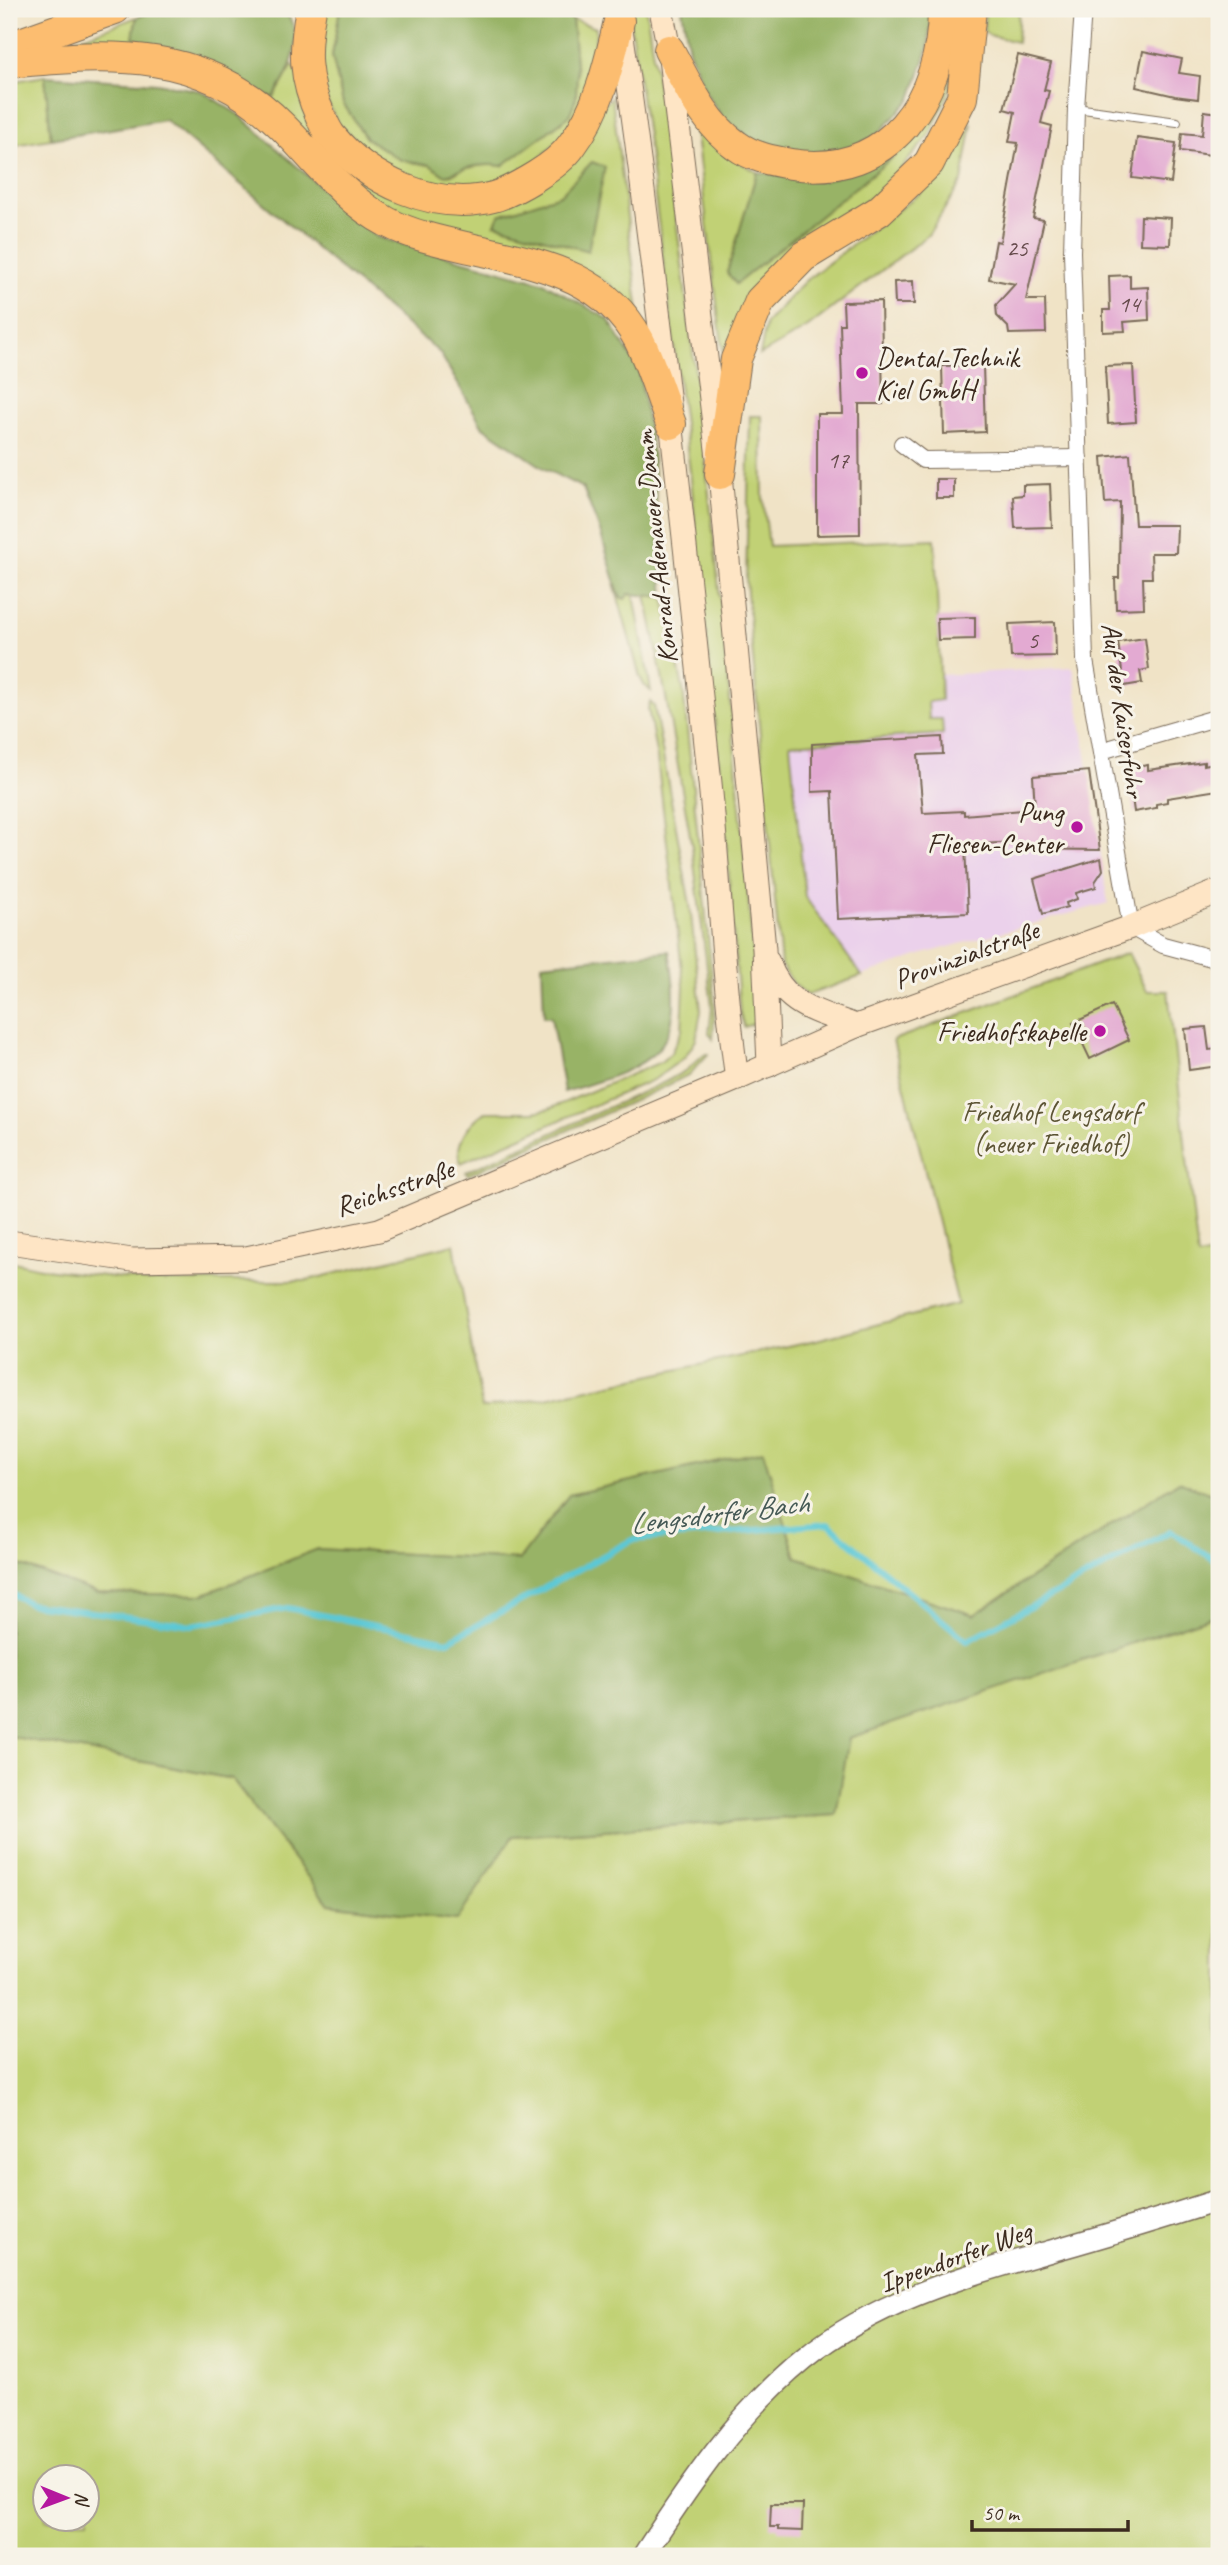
<svg xmlns="http://www.w3.org/2000/svg" width="1228" height="2565" viewBox="0 0 1228 2565" font-family="Caveat,sans-serif">
	<style>
		.built { fill: #ebd1eb }
		.green { fill: #c1d174; stroke: #7e7e49; stroke-width: 2; fill-rule: evenodd }
		.forest { fill: #98b366; stroke: #6a6e42; stroke-width: 2 }
		.lines { fill: none; stroke-linecap: round; stroke-linejoin: round }
		.stream { stroke: #5cc8d5; stroke-width: 6 }
		.building { fill: #e3aad2 }
		.service-casing { stroke: #7a6b59; stroke-width: 10 }
		.minor-casing { stroke: #7a6b59; stroke-width: 18 }
		.tertiary-casing { stroke: #7a6b59; stroke-width: 24 }
		.secondary-casing { stroke: #7a6b59; stroke-width: 25 }
		.motorway-casing { stroke: #7a6b59; stroke-width: 32 }
		.service { stroke: #fff; stroke-width: 8 }
		.minor { stroke: #fff; stroke-width: 16 }
		.tertiary { stroke: #fff; stroke-width: 21 }
		.secondary { stroke: #fee5c5; stroke-width: 23 }
		.motorway { stroke: #fcbd6f; stroke-width: 30 }
		.poi-dot { fill: #b5179e; stroke: #f7f3e8; stroke-width: 2.5 }
		.labels { text-anchor: middle; stroke-width: 6; stroke-linejoin: round; paint-order: stroke }
		.number-label { font-size: 24px; fill: #654a4b }
		.poi-label { font-size: 28px; fill: #3b2a1e; stroke: #f7f3e8; text-anchor: end }
		.street-label { font-size: 28px; fill: #3b2a1e; stroke: #f7f3e8 }
		.park-label { font-size: 28px; fill: #5c5434; stroke: #f7f3e8 }
		.water-label { font-size: 30px; font-style: italic; fill: #455955; stroke: #f7f3e8 }
	</style>
	<rect width="100%" height="100%" fill="#f7f3e8"/>
	<filter id="ink" filterUnits="userSpaceOnUse"><feTurbulence type="fractalNoise" baseFrequency=".0143" numOctaves="2"/><feDisplacementMap in="SourceGraphic" scale="14" xChannelSelector="R" yChannelSelector="G"/><feConvolveMatrix kernelMatrix="1 2 1 2 8 2 1 2 1" color-interpolation-filters="sRGB"/></filter>
	<filter id="wash" filterUnits="userSpaceOnUse"><feTurbulence type="fractalNoise" baseFrequency=".00686" numOctaves="4" result="noise"/><feDisplacementMap in="SourceGraphic" scale="28" xChannelSelector="R" yChannelSelector="G"/><feGaussianBlur stdDeviation="1.57" result="paint"/><feColorMatrix in="noise" values="0 0 0 0 0 0 0 0 0 0 0 0 0 0 0 0 0 1.4 0 .05"/><feComposite in="paint" operator="in"/></filter>
	<g filter="url(#wash)">
		<rect width="100%" height="100%" fill="#f0e3c6"/>
		<!-- built -->
		<path class="built" d="M1073,667L1108,903L923,954L862,976L805,897L790,744L943,734L942,719L929,720L928,701L941,700L940,675Z"/>
		<!-- green -->
		<g class="green">
			<path d="M322,9H340L332,56L343,103L366,138L401,160L430,165L444,175L454,174L462,169L488,164L502,166L529,145L577,76L572,19L596,28L594,66L589,90L564,135L537,161L494,182L478,186H439L381,165L339,125L324,96L316,34Z"/>
			<path d="M628,9H646C698,344 730,683 759,1022L744,1027L740,1013L723,804L691,479L649,149Z"/>
			<path d="M985,9H1019L1017,42L989,35L984,31Z"/>
			<path d="M137,17L134,30L149,48L61,45Z"/>
			<path d="M953,38L950,90L929,136L883,189L785,258L723,352L694,120L721,152L757,172L727,273L736,283L893,157L912,134Z"/>
			<path d="M293,65L345,166L497,204L612,97L640,321L611,285L548,252L444,229L388,209L365,194L262,96L274,97ZM560,195L495,224L499,215Z"/>
			<path d="M45,76L51,139L9,146V82Z"/>
			<path d="M972,123L962,181L928,235L808,327L760,355L766,323L805,281L919,194L953,157Z"/>
			<path d="M750,416H762L763,498L769,546L935,539L941,700L928,702L929,719H942L943,734L790,744L805,897L862,976L807,995L794,984L781,965L746,581Z"/>
			<path d="M614,583L622,598L628,594L634,595L651,691L644,685L640,677Z"/>
			<path d="M646,595L664,597L683,689L715,1007L713,1039L709,1033L712,1007L692,847L666,697Z"/>
			<path d="M650,702L654,706L690,905L701,1011L696,1040L685,1057L655,1079L461,1163C453,1145 470,1120 486,1112H534L549,1109L661,1062L671,1053L682,1030L684,986L657,758L648,708Z"/>
			<path d="M1128,953L1147,991H1168L1198,1257L1219,1253V1497L1179,1481L974,1615L796,1557L763,1452L569,1495L519,1560L318,1549L202,1595L97,1593L17,1564L9,1557V1261L45,1269L147,1281H304L454,1244L482,1408L546,1398L816,1340L958,1304L893,1040Z"/>
			<path d="M704,1054H708L690,1074L664,1087L468,1175L466,1172L665,1082L687,1070Z"/>
			<path d="M1219,1614V2556H9V1736L232,1779L329,1904L456,1920L513,1836L835,1815L848,1738ZM46,2478H88V2520H46Z"/>
		</g>
		<!-- forest -->
		<g class="forest">
			<path d="M159,9H281C310,32 290,72 274,97L262,96L149,48L133,37L137,17Z"/>
			<path d="M340,9H563L572,19L577,76L576,98L569,116L502,166C490,164 478,165 466,168C458,170 453,174 444,175L430,165L401,160L366,138L343,103L332,56Z"/>
			<path d="M682,9H932L928,49L911,99L877,135L847,150L820,156L756,142L723,118L706,93L689,50Z"/>
			<path d="M45,76L157,83L201,91L239,115L377,237L542,282L608,319L639,370L652,450L664,597L629,594L625,599L620,597L600,531L583,488L545,469L483,427L440,353L165,120L51,139Z"/>
			<path d="M893,157L736,284L727,273L757,172L823,181Z"/>
			<path d="M592,162L605,167L588,251L495,224L499,215L560,195Z"/>
			<path d="M669,951C688,1054 654,1065 564,1092L551,1017H544L542,964Z"/>
			<path d="M763,1451L796,1557L974,1615L1179,1481L1219,1497V1614L849,1738L836,1815L513,1836L457,1920L329,1904L232,1779L9,1736V1557L17,1564L97,1593L202,1595L318,1549L519,1560L569,1495Z"/>
		</g>
		<g class="lines">
			<!-- stream -->
			<path class="stream" d="M9,1592L30,1604L192,1625L288,1608L448,1641L632,1540L828,1524L967,1641L1171,1531L1219,1563"/>
		</g>
		<g id="blocks">
			<!-- building -->
			<g class="building">
				<path d="M1143,51L1182,59L1179,73L1200,76L1198,99L1175,96L1136,87Z"/>
				<path d="M1018,55L1051,63L1044,90L1049,91L1041,123L1052,126L1033,218L1044,220L1026,300H1045L1046,333L1009,334L1008,327L997,316L996,305L1015,284L989,279L996,241L1000,242L1018,143L1009,142L1015,112L1004,109Z"/>
				<path d="M1204,111L1219,113V156L1180,151L1182,133L1202,135Z"/>
				<path d="M1137,138L1176,143L1171,183L1132,178Z"/>
				<path d="M1141,216L1171,218L1170,245L1140,244Z"/>
				<path d="M1130,275V288L1148,287L1149,320L1124,322L1125,331L1103,332V310H1110L1109,276Z"/>
				<path d="M913,281L914,304H895L894,282Z"/>
				<path d="M881,301L883,404H859L860,534L817,535V414H843L840,324H844L843,302Z"/>
				<path d="M983,365L985,432L944,434L942,366Z"/>
				<path d="M1133,365L1136,422L1108,424L1105,366Z"/>
				<path d="M1130,454L1135,525H1177L1176,553H1151L1152,578H1143L1144,608L1116,609L1115,578H1119L1120,502L1105,503L1102,457Z"/>
				<rect x="936" y="479" width="18" height="19"/>
				<path d="M1050,484L1052,527L1015,528L1013,496L1023,495V485Z"/>
				<path d="M975,617V639L938,640L937,618Z"/>
				<path d="M1055,622L1056,656L1011,657L1009,624Z"/>
				<path d="M1145,638L1149,669L1140,671L1142,683L1124,686L1118,642Z"/>
				<path d="M942,737L943,754L918,755L923,813L964,811V815L1035,809L1033,776L1089,771L1100,850L1015,849V842L965,845L968,913L838,919L832,791L812,792V744Z"/>
				<path d="M1204,762V765L1214,763L1218,790L1167,798V802L1156,804V808L1134,812L1129,776L1131,775L1130,768L1148,765V770Z"/>
				<path d="M1101,858L1103,870L1095,882L1096,887L1076,893L1077,899L1066,903L1067,907L1043,914L1034,879Z"/>
				<path d="M1112,1005L1129,1040L1090,1059L1073,1023Z"/>
				<path d="M1206,1027L1209,1050L1217,1049L1219,1066L1189,1070L1185,1029Z"/>
				<path d="M771,2504H803L802,2531L778,2530V2527H770Z"/>
			</g>
		</g>
	</g>
	<g filter="url(#ink)">
		<use href="#blocks" fill-opacity="0" stroke="#7a6b59" stroke-width="2"/>
		<g class="lines">
			<!-- service casing -->
			<g class="service-casing">
				<path id="service" d="M1076,108L1177,122"/>
			</g>
			<!-- minor casing -->
			<g class="minor-casing">
				<g id="minor">
					<path d="M1083,9L1076,108L1072,252L1085,660L1131,927L1163,945L1219,960"/>
					<path d="M902,444L923,460L1079,458"/>
					<path d="M1101,751L1219,717"/>
				</g>
			</g>
			<!-- tertiary casing -->
			<g class="tertiary-casing">
				<path id="tertiary" d="M643,2556C690,2484 737,2414 804,2359C875,2301 965,2276 1051,2251C1107,2235 1164,2218 1219,2200"/>
			</g>
			<!-- secondary casing -->
			<g class="secondary-casing">
				<g id="secondary">
					<path d="M661,9L669,50L720,474L764,949L769,1065"/>
					<path d="M621,29C657,280 684,531 710,783C720,882 723,981 737,1079"/>
					<path d="M768,962C785,1007 814,1010 856,1026"/>
					<path d="M9,1242L132,1260L246,1258L379,1230L737,1079L856,1026L1131,927L1219,891"/>
				</g>
			</g>
			<!-- motorway casing -->
			<g class="motorway-casing">
				<g id="motorway">
					<path d="M311,9C303,50 303,78 321,117C324,124 327,131 331,136C368,181 435,212 493,197C508,193 523,184 536,176C549,168 563,158 572,145C599,109 609,64 619,21"/>
					<path d="M9,47L115,9"/>
					<path d="M669,50C687,83 704,123 736,145C752,157 773,161 791,164C890,179 943,98 943,9"/>
					<path d="M9,63C112,53 203,47 282,126C316,160 344,199 387,222C415,237 449,243 479,250C543,265 605,276 639,340C652,366 661,397 671,424"/>
					<path d="M720,474L736,359L760,301L803,257L879,211L929,163L962,98L971,9"/>
				</g>
			</g>
			<!-- service -->
			<use href="#service" class="service"/>
			<!-- minor -->
			<use href="#minor" class="minor"/>
			<!-- tertiary -->
			<use href="#tertiary" class="tertiary"/>
			<!-- secondary -->
			<use href="#secondary" class="secondary"/>
			<!-- motorway -->
			<use href="#motorway" class="motorway"/>
		</g>
	</g>
	<!-- markers -->
	<g class="poi-dot">
		<circle cx="862" cy="373" r="7"/>
		<circle cx="1077" cy="827" r="7"/>
		<circle cx="1100" cy="1031" r="7"/>
	</g>
	<g class="labels">
		<!-- number labels -->
		<g class="number-label">
			<text x="1017" y="256">25</text>
			<text x="1129" y="312">14</text>
			<text x="838" y="468">17</text>
			<text x="1033" y="648">5</text>
		</g>
		<!-- poi labels -->
		<g class="poi-label">
			<text x="876" y="367" text-anchor="start">Dental-Technik<tspan x="876" dy="32">Kiel GmbH</tspan></text>
			<text x="1063" y="821">Pung<tspan x="1063" dy="32">Fliesen-Center</tspan></text>
			<text x="1086" y="1041">Friedhofskapelle</text>
		</g>
		<!-- street labels -->
		<g class="street-label">
			<text transform="translate(655 547) rotate(-96)" y="10">Konrad-Adenauer-Damm</text>
			<text transform="translate(1124 710) rotate(82)" y="10">Auf der Kaiserfuhr</text>
			<text transform="translate(966 954) rotate(-20)" y="10">Provinzialstraße</text>
			<text transform="translate(394 1187) rotate(-19)" y="10">Reichsstraße</text>
			<text transform="translate(955 2256) rotate(-20)" y="10">Ippendorfer Weg</text>
		</g>
		<!-- park labels -->
		<g class="park-label">
			<text x="1051" y="1121">Friedhof Lengsdorf<tspan x="1051" dy="32">(neuer Friedhof)</tspan></text>
		</g>
		<!-- water labels -->
		<g class="water-label">
			<text transform="translate(719 1513) rotate(-7)" y="10">Lengsdorfer Bach</text>
		</g>
	</g>
	<!-- margin -->
	<rect width="1228" height="2565" fill="none" stroke="#f7f3e8" stroke-width="35"/>
	<!-- north arrow -->
	<g transform="translate(66 2498) rotate(91)"><circle r="33" fill="#f7f3e8" stroke="#aca397" stroke-width="2"/>
	<path d="M0-5L12 26L0 18L-12 26Z" fill="#b5179e"/>
	<text y="-10" font-size="19" font-weight="bold" text-anchor="middle" fill="#3b2a1e">N</text>
	</g>
	<!-- scale -->
	<path d="M972 2520v10h156v-10" fill="none" stroke="#3b2a1e" stroke-width="3.5"/>
	<text x="983" y="2520" font-size="21" fill="#3b2a1e" stroke="#f7f3e8" stroke-width="5" paint-order="stroke">50 m</text>
</svg>
